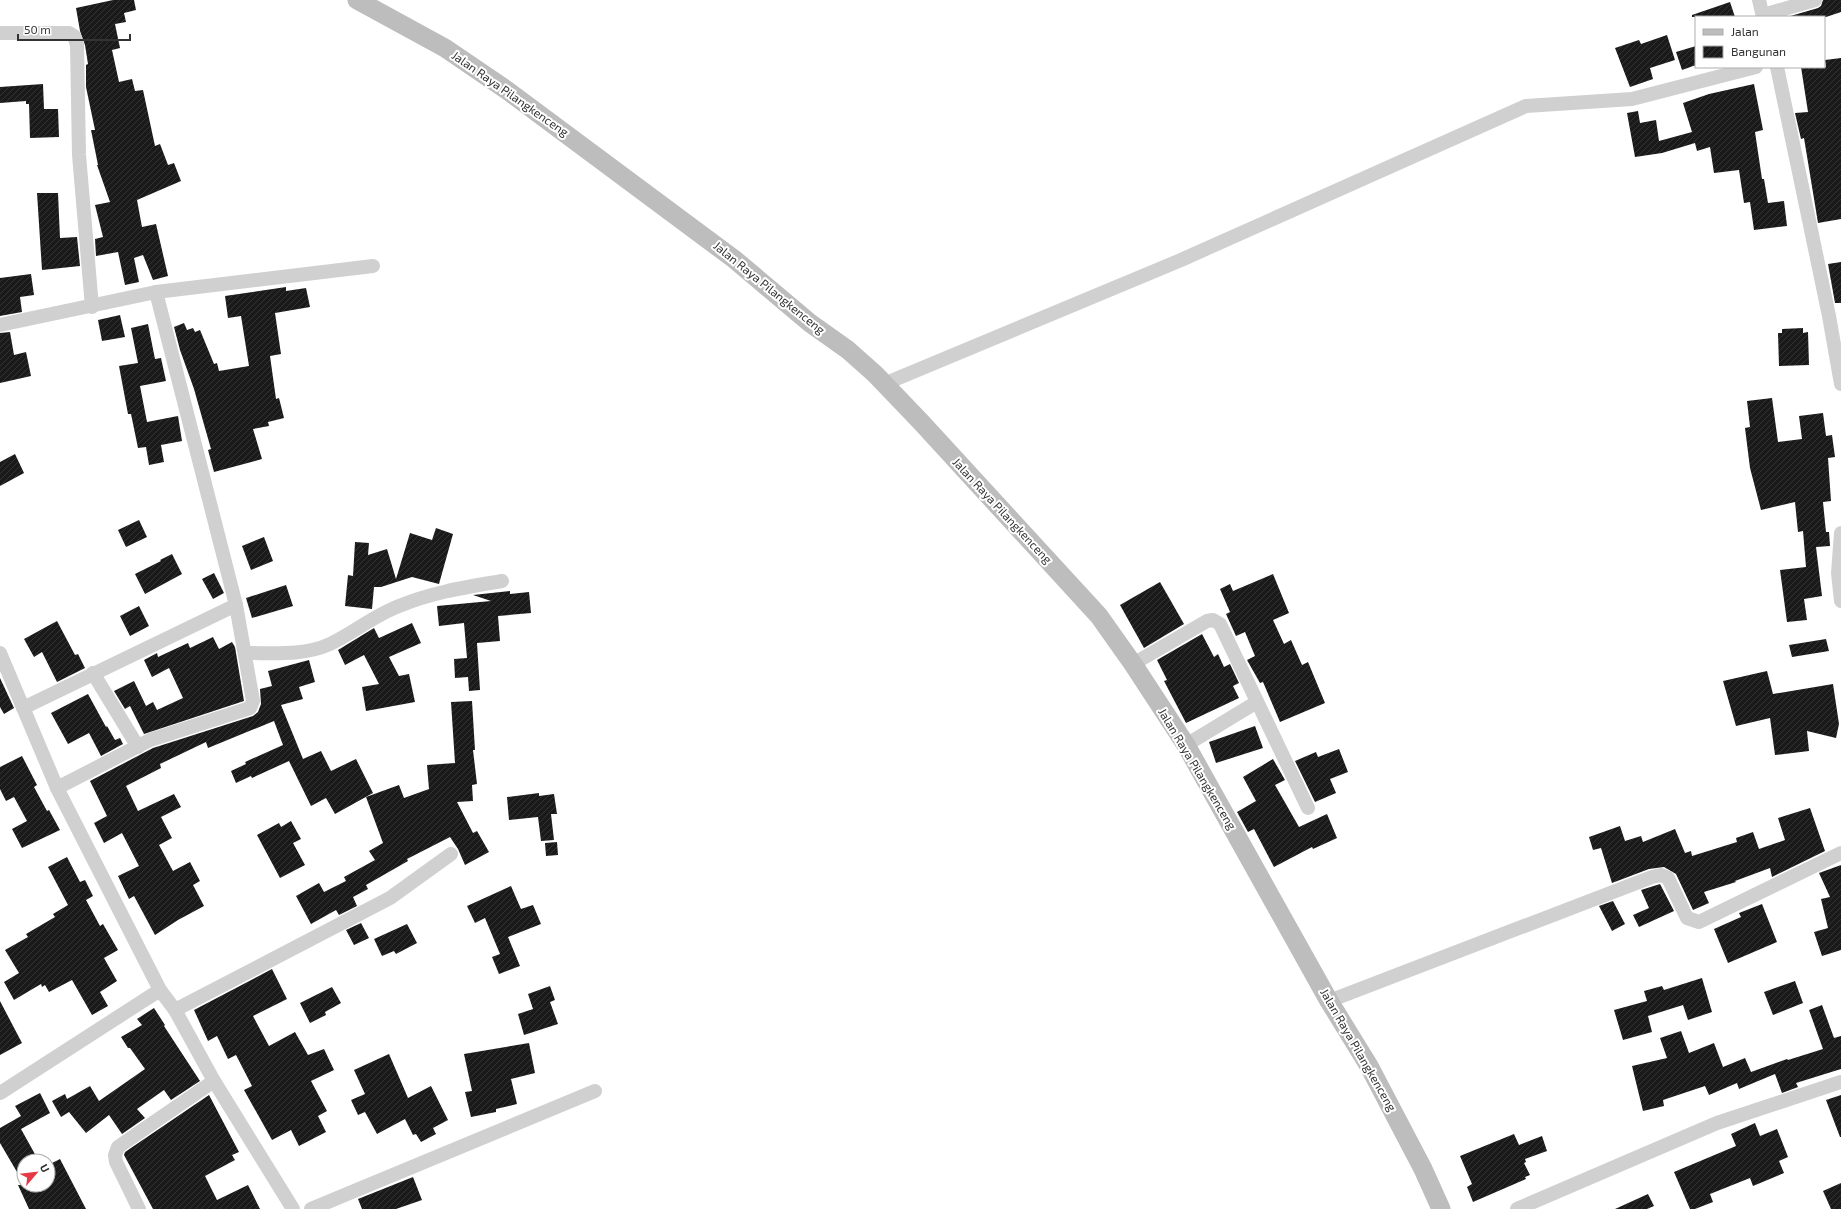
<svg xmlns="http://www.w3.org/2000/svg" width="1841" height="1209" viewBox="0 0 1841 1209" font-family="'Exo 2',sans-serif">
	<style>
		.building { fill: url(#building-hatch) }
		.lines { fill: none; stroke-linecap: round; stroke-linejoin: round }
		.minor { stroke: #d0d0d0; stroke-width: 14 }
		.secondary { stroke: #bdbdbd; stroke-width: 19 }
		.labels { text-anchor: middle; stroke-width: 4; stroke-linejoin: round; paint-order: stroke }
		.street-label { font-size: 12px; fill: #333; stroke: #fff }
	</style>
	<defs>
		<pattern id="building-hatch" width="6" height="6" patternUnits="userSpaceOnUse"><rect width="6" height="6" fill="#1a1a1a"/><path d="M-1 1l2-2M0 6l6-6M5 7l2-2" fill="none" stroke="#333"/></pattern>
	</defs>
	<rect width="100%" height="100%" fill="#fff"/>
	<!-- building -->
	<g class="building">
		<path d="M113,0H134L136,10L124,13L126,22L115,24L120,48L112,50L119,82L132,79L135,91L143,90L155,146L160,144L168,165L174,163L181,181L137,200L142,227L156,224L168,276L153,280L143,255L134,258L139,282L125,285L118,252L96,256L95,239L103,237L95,205L110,202L97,165H98L91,130H95L86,87V65L88,64L85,45L80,31L76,8Z"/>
		<path d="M1823,0H1841V12L1826,17H1787L1818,8L1821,6Z"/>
		<path d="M1730,2L1735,17H1692V15Z"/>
		<path d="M1667,35L1675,60L1650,68L1653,79L1630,87L1615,48L1639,40L1641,44Z"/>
		<path d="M1696,46V65L1682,70L1676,52Z"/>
		<path d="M1841,58V219L1818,223L1804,138L1801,139L1795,113L1808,112L1801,67H1826L1825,60Z"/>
		<path d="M43,84L44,109H58L59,137L30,138L29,104H26V101L0,103V87Z"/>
		<path d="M1754,84L1763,130L1755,132L1762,179H1764L1768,203L1784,201L1787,226L1754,230L1750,202L1744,203L1739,170L1714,173L1710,147L1697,151L1695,143L1662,153L1635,157L1627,113L1638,111L1640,123L1656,120L1659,141L1692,132L1683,103L1709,94Z"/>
		<path d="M37,193H58L60,238L77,237L80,266L42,270Z"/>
		<path d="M1841,262V303H1835L1828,264Z"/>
		<path d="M31,274L34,295L20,297L22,312L0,316V278Z"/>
		<path d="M286,287V291L306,288L310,307L275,313L281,354L270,356L276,399L279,398L284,418L268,422L269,426L253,429L262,459L214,472L208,450L211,449L205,428L194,389L180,350L174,327L184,323L187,330L193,328L195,332L200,330L214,364L217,363L219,371L249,366L241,316L228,318L225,296Z"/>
		<path d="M120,315L125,337L102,341L98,320Z"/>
		<path d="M148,324L155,359L161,358L166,381L140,386L147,422L178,416L182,441L161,445L164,462L149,465L146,447L138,448L131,414H128L119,366L138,363L131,328Z"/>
		<path d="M1803,328V333L1808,332L1809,365L1779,366L1778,333H1782V329Z"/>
		<path d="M10,332L14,355L26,352L31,376L0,383V333Z"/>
		<path d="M1772,398L1778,442L1802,439L1799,416L1823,413L1826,436L1832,435L1835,457L1828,458L1831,501L1823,502L1826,532H1829L1830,546L1816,547L1822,596L1804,599L1807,620L1787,622L1780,570L1806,567L1803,531L1798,532L1795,502L1761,510L1750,468L1745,428L1750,427L1747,401Z"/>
		<path d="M15,454L24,473L0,486V462Z"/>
		<path d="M139,520L147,537L126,547L118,530Z"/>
		<path d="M436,528L453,534L439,584L412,577L381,587H374L372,609L345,606L348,575L353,576L355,542L369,543L368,555L387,549L396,579L410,533L432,540Z"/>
		<path d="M264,537L273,561L251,570L242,546Z"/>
		<path d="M172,554L182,574L145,594L135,574L161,561L160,560Z"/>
		<path d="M214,573L224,593L213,599L202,579Z"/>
		<path d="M1273,574L1289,613L1273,620L1284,644L1291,640L1302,665L1308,662L1325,703L1280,722L1263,682L1260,683L1247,660L1255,656L1245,632L1236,636L1226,614L1230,612L1220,589L1230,584L1233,591Z"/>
		<path d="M1160,582L1184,624L1144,648L1120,605Z"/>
		<path d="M286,585L293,606L252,618L246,598Z"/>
		<path d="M510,591V594L529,592L531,613L498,616L500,641L477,643L480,690L469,691L468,677L455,678L454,659L467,658L464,623L439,626L437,606L491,601L473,595Z"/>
		<path d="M139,606L149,626L130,636L120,616Z"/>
		<path d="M57,621L75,655L78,654L85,668L57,682L42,652L34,657L24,639Z"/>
		<path d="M412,623L421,643L389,657L399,676L409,674L415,702L366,711L362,687L379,684L364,655L345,665L338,650L374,628L379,638Z"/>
		<path d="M1202,634L1214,657L1218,654L1224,667L1230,664L1239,683L1233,686L1239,698L1186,723L1164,681L1167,680L1157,660Z"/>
		<path d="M213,637L219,649L232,642L235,647L244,701L144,734L130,706L125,709L114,691L134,681L146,706L153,702L157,710L183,698L169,668L152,677L144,660L157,653L158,657L188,643L190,648Z"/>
		<path d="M1826,639L1829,651L1792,657L1789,645Z"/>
		<path d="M309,660L315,682L299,687L303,699L281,705L303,759L321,751L331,771L356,759L373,793L335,814L326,798L311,806L289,761L252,778L251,776L236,783L231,771L246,764L245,762L283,745L274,721L208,748L206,742L160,764L161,768L126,786L138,811L174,794L181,807L161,817L172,838L159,845L173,871L190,862L200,881L193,885L204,906L178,920L155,935L134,896L129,899L118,876L139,866L122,833L104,843L94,823L107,816L90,781L153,748L253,716L258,712L261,704L260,689L272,686L268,671Z"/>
		<path d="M1767,671L1773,694L1833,684L1839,724L1836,738L1807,731L1809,751L1775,755L1770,718L1736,726L1723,681Z"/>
		<path d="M0,678L14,708L4,714L0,707Z"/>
		<path d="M88,694L106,727L107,726L115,740L120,738L123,744L101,756L89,733L68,744L51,713Z"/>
		<path d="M472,701L475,750H473L477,784L472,785L473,801L457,802L473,833L477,831L489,852L465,865L458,849L450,837L407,859L408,861L366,885L368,889L353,897L357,906L339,915L336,910L311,924L296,896L319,883L324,892L346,881L344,877L375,860L369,851L383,843L366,797L399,785L404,798L429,789L427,765L455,763L451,702Z"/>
		<path d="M1255,726L1263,748L1216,763L1209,742Z"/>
		<path d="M1339,749L1348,772L1330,779L1336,793L1315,802L1295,761L1316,752L1318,757Z"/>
		<path d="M22,756L37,785L34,787L47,811L49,810L60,830L22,848L12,829L27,821L14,797L6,801L0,789V767Z"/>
		<path d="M1273,759L1285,780L1275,785L1299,827L1327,814L1337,838L1313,849L1312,847L1274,867L1254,829L1248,832L1237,812L1256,801L1243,777Z"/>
		<path d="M539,793V796L554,794L557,814H551L554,840L541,841L538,817L509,820L507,797Z"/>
		<path d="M1810,808L1825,851L1772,877L1770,868L1735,881L1736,882L1704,892L1709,903L1693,910L1676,874L1664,867L1649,869L1612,883L1601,848L1593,850L1589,837L1620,826L1625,841L1641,836L1643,842L1675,829L1685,853L1691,851L1692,856L1737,842L1736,838L1753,832L1759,849L1785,840L1778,818Z"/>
		<path d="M291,821L301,839L293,843L305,865L280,878L257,835L279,823L281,827Z"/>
		<path d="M557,842L558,855L546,856L545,843Z"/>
		<path d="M67,857L80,882L85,880L93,896L86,900L100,926L103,924L118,950L104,958L117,981L100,992L108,1006L92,1015L72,980L49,992L45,985L42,987L41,984L14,1000L4,982L19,973L5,950L28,937L26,934L55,917L53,914L68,905L48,867Z"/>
		<path d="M1841,865V950L1822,956L1814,932L1828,928L1821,899L1830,897L1819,873Z"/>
		<path d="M1660,884L1674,911L1639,927L1633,915L1649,908L1641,890Z"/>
		<path d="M511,886L521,909L533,905L541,924L508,937L520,966L499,974L492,957L500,954L485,918L475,923L467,906Z"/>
		<path d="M1613,901L1625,924L1612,931L1599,906Z"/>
		<path d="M1762,904L1777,942L1728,963L1714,929L1741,917L1739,913Z"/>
		<path d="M361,923L369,938L354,945L346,930Z"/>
		<path d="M407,924L417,943L396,954L394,951L382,956L374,939Z"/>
		<path d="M272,969L287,999L253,1016L269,1046L295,1032L308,1055L324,1049L334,1070L311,1081L327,1111L318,1116L326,1132L299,1146L291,1130L272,1140L244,1090L252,1086L236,1055L228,1059L217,1036L208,1041L194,1010Z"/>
		<path d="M1702,978L1712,1012L1688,1020L1683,1005L1648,1016L1652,1032L1623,1040L1614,1010L1647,1001L1644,991L1662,986L1664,990Z"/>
		<path d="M1795,981L1803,1003L1773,1015L1764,992Z"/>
		<path d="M550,986L555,1000L550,1002L558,1024L524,1035L518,1014L533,1009L528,994Z"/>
		<path d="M332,987L341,1003L325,1012L326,1015L310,1023L300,1003Z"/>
		<path d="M0,1001L22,1043L0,1055Z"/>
		<path d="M1822,1005L1834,1038L1841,1036V1069L1796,1083L1798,1087L1782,1093L1775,1074L1739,1089L1737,1083L1709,1095L1705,1086L1663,1100L1664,1106L1643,1111L1632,1066L1667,1058L1660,1038L1681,1031L1689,1053L1714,1043L1723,1067L1745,1058L1751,1072L1787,1059L1788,1060L1823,1049L1809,1010Z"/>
		<path d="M154,1008L165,1025L164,1026L200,1081L171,1100L164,1090L137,1109L145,1118L122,1134L109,1115L86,1133L69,1112L61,1117L52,1101L65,1094L67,1099L90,1086L99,1101L145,1069L130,1048H128L121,1037L142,1025L137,1019Z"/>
		<path d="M529,1043L535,1073L511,1079L517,1104L496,1109V1112L471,1117L465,1092L472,1091L464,1054Z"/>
		<path d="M389,1054L408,1098L431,1086L448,1120L433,1128L436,1134L421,1142L416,1134L413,1135L405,1119L377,1134L365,1112L358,1115L351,1100L365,1094L354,1070Z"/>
		<path d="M40,1093L50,1113L21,1129L36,1156L28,1161H24V1184L0,1143V1128L21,1116L15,1106Z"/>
		<path d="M209,1095L239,1152L232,1155L235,1160L205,1176L217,1200L248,1185L260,1209H153L124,1155L125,1152Z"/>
		<path d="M1841,1095V1137H1840L1826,1100Z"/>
		<path d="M1755,1123L1760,1136L1777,1129L1788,1157L1779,1161L1784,1173L1753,1186L1750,1178L1710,1194L1713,1202L1695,1209H1690L1674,1172L1736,1146L1731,1134Z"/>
		<path d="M1514,1134L1519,1145L1542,1136L1547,1151L1525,1159L1526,1162L1524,1163L1530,1175L1525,1177L1526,1179L1473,1202L1467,1187L1472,1184L1460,1156Z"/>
		<path d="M60,1159L86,1209H29L18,1185H48V1165Z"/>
		<path d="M413,1177L422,1200L396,1209H362L358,1199Z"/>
		<path d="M1841,1183V1209H1831L1823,1191Z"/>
		<path d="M1648,1194L1654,1206L1647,1209H1615Z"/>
	</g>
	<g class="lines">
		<!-- minor -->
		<g class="minor">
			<path d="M1759,0L1763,17"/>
			<path d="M1763,15L1815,0"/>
			<path d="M0,33H69L74,36L77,45L79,155L92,307"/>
			<path d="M1777,67L1829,316L1841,384"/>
			<path d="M156,292L373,266"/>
			<path d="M0,325L156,292L236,605"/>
			<path d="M884,384L1181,260L1526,106L1632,99L1756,67"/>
			<path d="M1841,533L1838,573L1841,601"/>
			<path d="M0,653L57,788L160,990L175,1010L214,1081L293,1209"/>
			<path d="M246,653C273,653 304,656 330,644C353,633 375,615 399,606C433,592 467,587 502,581"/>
			<path d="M1133,664L1207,621L1213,620L1220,624L1308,808"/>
			<path d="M93,673L138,747"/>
			<path d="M23,708L236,605L253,701L250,708L150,740L57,788"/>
			<path d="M1186,745L1257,702"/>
			<path d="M1329,1001L1652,877L1661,875L1668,878L1687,918L1699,922L1841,853"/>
			<path d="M175,1010L390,898L451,854"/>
			<path d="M0,1093L160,990"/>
			<path d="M139,1209L116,1162L115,1155L118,1147L214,1081"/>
			<path d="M311,1209L595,1091"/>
			<path d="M1517,1209L1717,1123L1841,1082"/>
		</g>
		<!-- secondary -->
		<path class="secondary" d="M357,0L445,48L508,91L734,259L810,323L848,350L875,374L921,422L1099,616L1133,664L1186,745L1329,1001L1369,1066L1423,1169L1441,1209"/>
	</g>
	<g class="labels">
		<!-- street labels -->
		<g class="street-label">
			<text transform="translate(510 94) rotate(35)" y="4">Jalan Raya Pilangkenceng</text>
			<text transform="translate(769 288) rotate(39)" y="4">Jalan Raya Pilangkenceng</text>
			<text transform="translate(1002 511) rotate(47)" y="4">Jalan Raya Pilangkenceng</text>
			<text transform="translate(1197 769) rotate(59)" y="4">Jalan Raya Pilangkenceng</text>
			<text transform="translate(1358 1050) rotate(60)" y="4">Jalan Raya Pilangkenceng</text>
		</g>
	</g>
	<!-- legend -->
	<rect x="1695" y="16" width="130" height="52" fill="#ffffff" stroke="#adadad"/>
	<rect x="1703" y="29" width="20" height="6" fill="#bdbdbd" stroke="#adadad"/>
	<text x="1731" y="36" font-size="12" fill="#333333">Jalan</text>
	<rect x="1703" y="46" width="20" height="12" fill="url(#building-hatch)" stroke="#adadad"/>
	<text x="1731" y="56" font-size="12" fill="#333333">Bangunan</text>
	<!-- north arrow -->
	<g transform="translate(36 1173) rotate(62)"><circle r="19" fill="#ffffff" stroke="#adadad"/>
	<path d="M0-3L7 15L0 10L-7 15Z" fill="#e63946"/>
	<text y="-6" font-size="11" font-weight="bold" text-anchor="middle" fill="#333333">U</text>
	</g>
	<!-- scale -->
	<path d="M18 34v6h112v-6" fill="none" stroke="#333333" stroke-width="2"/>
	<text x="24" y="34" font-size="12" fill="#333333" stroke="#ffffff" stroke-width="3" paint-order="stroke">50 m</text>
</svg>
